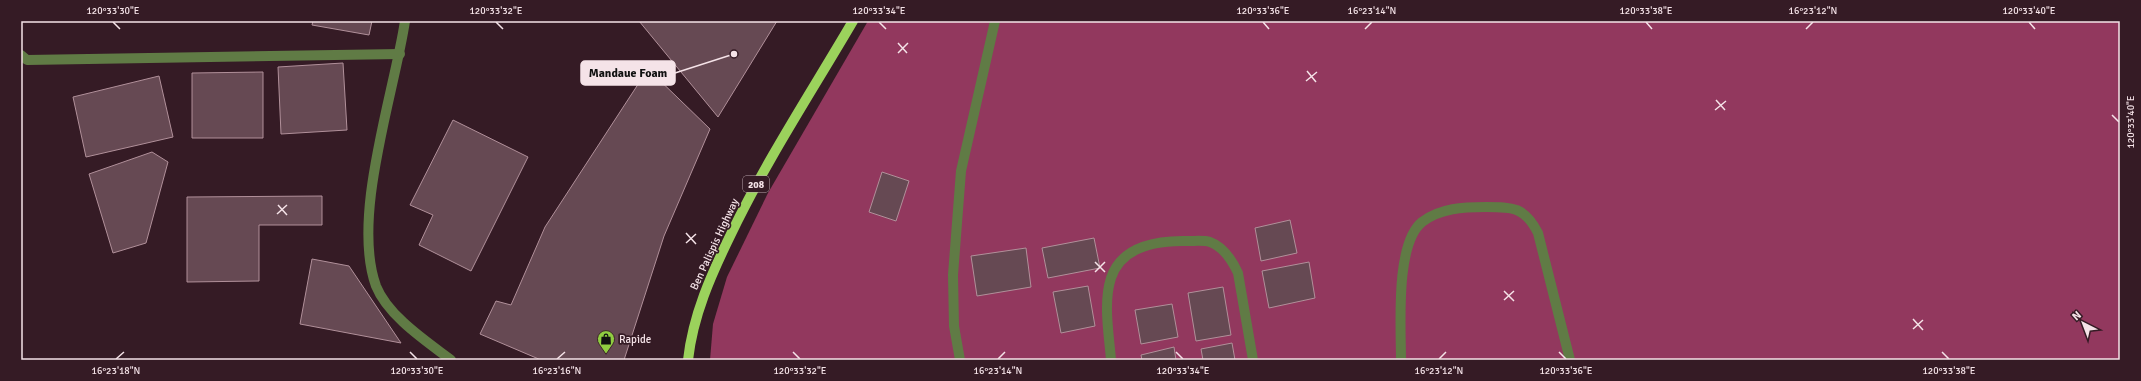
<svg xmlns="http://www.w3.org/2000/svg" width="2141" height="381" viewBox="0 0 2141 381" font-family="Signika,sans-serif">
	<style>
		.forest { fill: #92385e }
		.building { fill: #664953; stroke: #b1909a }
		.lines { fill: none; stroke-linecap: round; stroke-linejoin: round }
		.minor { stroke: #607b45; stroke-width: 10 }
		.major { stroke: #9bd25c; stroke-width: 10 }
		.ticks { fill: none; stroke: #f5e3e8; stroke-width: 1.5 }
		.labels { text-anchor: middle; stroke-width: 3.5; stroke-linejoin: round; paint-order: stroke }
		.shield { fill: #351b25; stroke: #bba7ae; stroke-width: 1 }
		.shield-label { font-size: 10px; font-weight: bold; fill: #f5e3e8 }
		.street-label { font-size: 11px; fill: #f5e3e8; stroke: #351b25 }
		.poi-label { font-size: 11px; fill: #f5e3e8; stroke: #351b25; text-anchor: start }
		.leader { fill: none; stroke: #f5e3e8; stroke-width: 1.5 }
		.callout-dot { fill: #f5e3e8; stroke: #351b25; stroke-width: 1.5 }
		.callout { fill: #f5e3e8; stroke: #f5e3e8; stroke-width: 1.5 }
		.callout-label { font-size: 12px; text-anchor: middle; font-weight: bold; fill: #111 }
		.neatline { fill: none; stroke: #f5e3e8; stroke-width: 1.5 }
		.ticks-label { font-size: 10px; text-anchor: middle; fill: #f5e3e8 }
	</style>
	<rect width="100%" height="100%" fill="#351b25"/>
	<!-- forest -->
	<path class="forest" d="M868,21H2120V360H710L713,324L727,277L768,193Z"/>
	<!-- building -->
	<g class="building">
		<path d="M313,21H372L369,35L312,25Z"/>
		<path d="M639,21H777L718,117Z"/>
		<path d="M343,63L347,130L281,134L278,67Z"/>
		<path d="M648,69L710,129L664,236L624,360H541L480,334L496,301L511,305L545,227Z"/>
		<path d="M263,72V138H192V73Z"/>
		<path d="M159,76L173,137L86,157L73,97Z"/>
		<path d="M453,120L528,157L471,271L419,245L433,215L410,205Z"/>
		<path d="M152,152L168,162L146,243L113,253L89,174Z"/>
		<path d="M882,172L909,181L896,221L869,212Z"/>
		<path d="M322,196V225H259V281L187,282V197Z"/>
		<path d="M1290,220L1297,253L1261,261L1255,228Z"/>
		<path d="M1094,238L1100,268L1048,278L1042,248Z"/>
		<path d="M1026,248L1031,287L977,296L971,256Z"/>
		<path d="M312,259L349,266L401,343L300,324Z"/>
		<path d="M1309,262L1315,298L1269,308L1262,271Z"/>
		<path d="M1088,286L1095,326L1061,333L1053,292Z"/>
		<path d="M1223,287L1231,335L1196,341L1188,293Z"/>
		<path d="M1172,304L1178,337L1141,344L1135,310Z"/>
		<path d="M1232,343L1235,360H1203L1201,349Z"/>
		<path d="M1174,347L1176,360H1142L1141,355Z"/>
	</g>
	<g class="lines">
		<!-- minor -->
		<g class="minor">
			<path d="M405,21C394,94 351,217 376,286C388,316 426,341 451,360"/>
			<path d="M21,55L27,60L400,54"/>
			<path d="M960,360L954,326L953,275L961,171L995,21"/>
			<path d="M1111,360C1109,334 1103,303 1111,278C1122,245 1160,240 1189,241C1195,241 1204,240 1210,242C1224,247 1232,260 1238,273L1253,360"/>
			<path d="M1401,360C1401,327 1395,244 1422,222C1440,208 1464,207 1486,207C1513,207 1525,207 1538,233L1570,360"/>
		</g>
		<!-- major -->
		<path class="major" d="M688,360C693,315 711,275 731,234C766,161 812,91 853,21"/>
	</g>
	<!-- ticks -->
	<path class="ticks" d="M113,22L120,29M496,22L503,29M879,22L886,29M1263,22L1269,29M1646,22L1652,29M2029,22L2035,29M1365,29L1372,22M1806,29L1813,22M898,43L907,53M898,53L908,43M1307,71L1316,82M1306,81L1317,72M1716,100L1725,110M1715,110L1726,101M2112,115L2119,122M278,205L287,215M277,214L287,205M686,233L696,244M686,243L696,234M1095,262L1105,272M1095,272L1105,262M1504,291L1514,301M1504,300L1514,291M1913,319L1923,330M1913,329L1923,320M410,352L417,359M793,352L800,359M1176,352L1183,359M1559,352L1566,359M1942,352L1949,359M116,359L124,352M557,359L565,352M998,359L1005,352M1439,359L1446,352"/>
	<!-- icons -->
	<defs>
		<g id="shop-pin" transform="scale(0.9)"><path d="M0 17L-7.5 6A9.5 9.5 0 1 1 7.5 6Z" fill="#90cd41" stroke="#351b25"/><path d="M-5-2.5h2.3a2.7 3.5 0 0 1 5.4 0H5L5.5 6h-11ZM-1.5-2.5h3a1.5 2.3 0 0 0-3 0Z" fill="#111"/></g>
	</defs>
	<g fill-rule="evenodd">
		<use href="#shop-pin" x="606" y="339"/>
	</g>
	<g class="labels">
		<!-- shield labels -->
		<rect class="shield" x="743" y="176" width="26" height="16" rx="3"/>
		<g class="shield-label">
			<text x="756" y="188">208</text>
		</g>
		<!-- street labels -->
		<g class="street-label">
			<text transform="translate(714 244) rotate(-65)" y="4">Ben Palispis Highway</text>
		</g>
		<!-- poi labels -->
		<g class="poi-label">
			<text x="619" y="343">Rapide</text>
		</g>
	</g>
	<!-- callouts -->
	<path class="leader" d="M734 54L675 73"/>
	<circle class="callout-dot" cx="734" cy="54" r="4"/>
	<rect class="callout" x="581" y="61" width="94" height="24" rx="4"/>
	<g class="callout-label">
		<text x="628" y="77">Mandaue Foam</text>
	</g>
	<!-- border -->
	<rect width="2141" height="381" fill="none" stroke="#351b25" stroke-width="44"/>
	<!-- north arrow -->
	<g transform="translate(2083 323) rotate(318)" stroke="#351b25" stroke-width="3" paint-order="stroke">
	<path d="M0-3L7 15L0 10L-7 15Z" fill="#f5e3e8"/>
	<text y="-6" font-size="11" font-weight="bold" text-anchor="middle" fill="#f5e3e8">N</text>
	</g>
	<rect x="22" y="22" width="2097" height="337" class="neatline"/>
	<g class="ticks-label">
		<text x="113" y="14">120°33'30"E</text>
		<text x="496" y="14">120°33'32"E</text>
		<text x="879" y="14">120°33'34"E</text>
		<text x="1263" y="14">120°33'36"E</text>
		<text x="1372" y="14">16°23'14"N</text>
		<text x="1646" y="14">120°33'38"E</text>
		<text x="1813" y="14">16°23'12"N</text>
		<text x="2029" y="14">120°33'40"E</text>
		<text transform="translate(2130 122) rotate(-90)" y="4">120°33'40"E</text>
		<text x="116" y="374">16°23'18"N</text>
		<text x="417" y="374">120°33'30"E</text>
		<text x="557" y="374">16°23'16"N</text>
		<text x="800" y="374">120°33'32"E</text>
		<text x="998" y="374">16°23'14"N</text>
		<text x="1183" y="374">120°33'34"E</text>
		<text x="1439" y="374">16°23'12"N</text>
		<text x="1566" y="374">120°33'36"E</text>
		<text x="1949" y="374">120°33'38"E</text>
	</g>
</svg>
